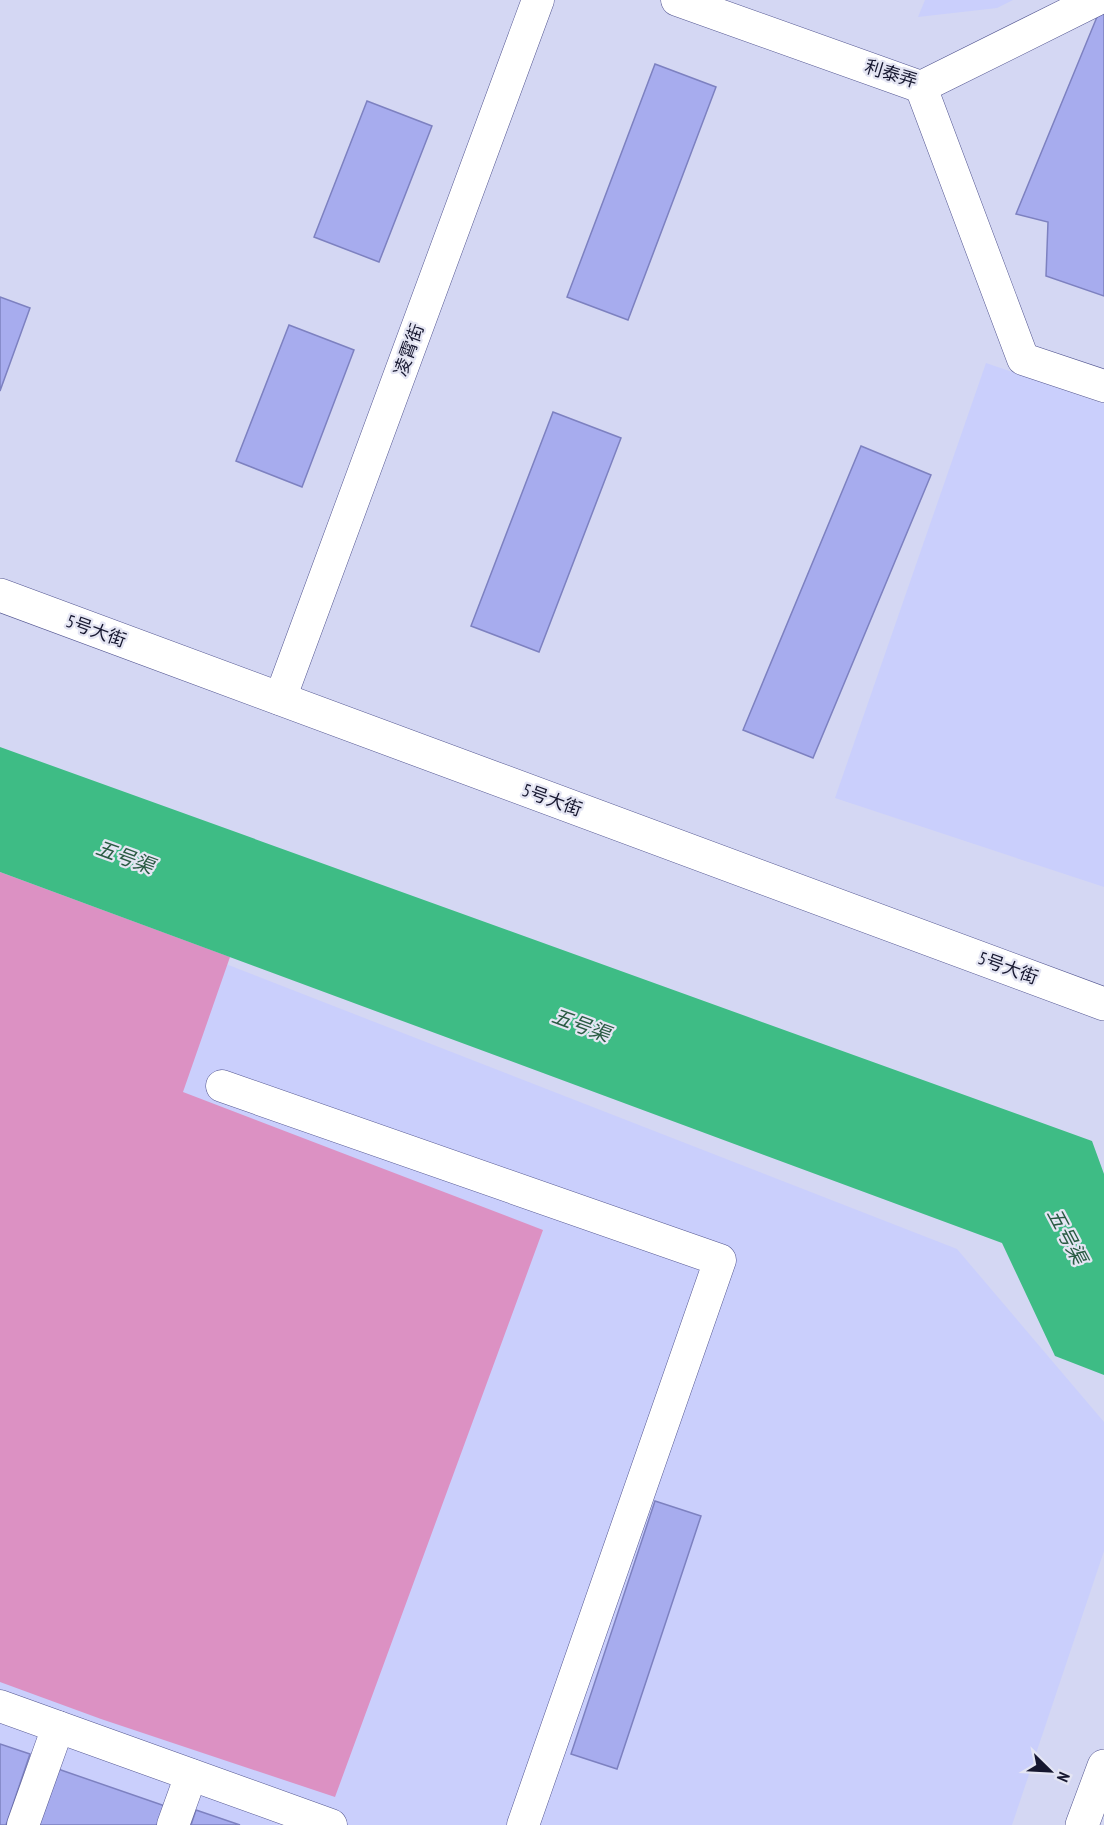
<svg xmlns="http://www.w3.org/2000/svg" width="1104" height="1825" viewBox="0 0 1104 1825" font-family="'PT Sans Narrow','Noto Sans SC',sans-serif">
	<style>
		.built { fill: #cacffc }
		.green { fill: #dc91c3 }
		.water { fill: #3ebc85 }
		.building { fill: #a7acee; stroke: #7d81c0; stroke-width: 1.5 }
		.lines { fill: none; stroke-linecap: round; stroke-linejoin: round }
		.street-casing { stroke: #535691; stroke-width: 33 }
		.secondary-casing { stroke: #535691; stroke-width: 34 }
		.street { stroke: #fff; stroke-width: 32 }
		.secondary { stroke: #fff; stroke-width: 33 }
		.labels { text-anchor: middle; stroke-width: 4.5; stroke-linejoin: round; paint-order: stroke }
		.street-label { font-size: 18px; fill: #16172f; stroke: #e4e5f3 }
		.water-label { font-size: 20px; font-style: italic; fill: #2a5b43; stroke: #e4e5f3 }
	</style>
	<rect width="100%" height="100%" fill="#d4d7f3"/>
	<!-- built -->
	<g class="built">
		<path d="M925,0H1013L997,8L918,17Z"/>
		<path d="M986,363L1104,404V887L835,798Z"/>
		<path d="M0,876L957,1249L1104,1422V1551L1012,1825H0Z"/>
	</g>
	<!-- green -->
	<path class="green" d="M0,872L230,957L183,1092L543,1230L335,1797L101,1719L0,1682Z"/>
	<!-- water -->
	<path class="water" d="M0,747L1092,1141L1104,1174V1375L1055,1356L1002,1243L0,872Z"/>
	<!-- building -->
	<g class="building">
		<path d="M1099,12L1104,13V296L1046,276L1048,222L1016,214Z"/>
		<path d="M655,64L716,87L628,320L567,297Z"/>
		<path d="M367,101L432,126L379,262L314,237Z"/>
		<path d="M0,297L30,308L0,391Z"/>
		<path d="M289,325L354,350L302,487L236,461Z"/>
		<path d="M553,412L621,438L539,652L471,626Z"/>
		<path d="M861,446L931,475L813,758L743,730Z"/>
		<path d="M655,1501L701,1516L617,1769L571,1754Z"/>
		<path d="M0,1744L30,1754L6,1825H0Z"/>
		<path d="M58,1769L165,1806L159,1825H39Z"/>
		<path d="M196,1810L240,1825H191Z"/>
	</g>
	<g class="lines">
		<!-- street casing -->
		<g class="street-casing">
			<g id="street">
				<path d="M677,0L921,87L1096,0"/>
				<path d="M921,87L1023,359L1104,386"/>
				<path d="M280,699L538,0"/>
				<path d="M222,1086L720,1260L523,1825"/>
				<path d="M0,1706L331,1825"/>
				<path d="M23,1825L58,1727"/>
				<path d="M173,1825L191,1775"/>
			</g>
		</g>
		<!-- secondary casing -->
		<g class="secondary-casing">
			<g id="secondary">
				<path d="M0,595L1104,1004"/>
				<path d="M1082,1825L1104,1766"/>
			</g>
		</g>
		<!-- street -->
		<use href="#street" class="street"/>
		<!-- secondary -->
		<use href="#secondary" class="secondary"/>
	</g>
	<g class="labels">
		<!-- street labels -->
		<g class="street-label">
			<text transform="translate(891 74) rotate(17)" y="6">利泰弄</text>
			<text transform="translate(409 350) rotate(-70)" y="6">凌霄街</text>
			<text transform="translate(96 631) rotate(20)" y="6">5号大街</text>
			<text transform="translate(552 800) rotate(20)" y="6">5号大街</text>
			<text transform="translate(1008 968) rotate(20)" y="6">5号大街</text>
		</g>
		<!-- water labels -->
		<g class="water-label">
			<text transform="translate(125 857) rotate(20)" y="7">五号渠</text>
			<text transform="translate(581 1025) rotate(20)" y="7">五号渠</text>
			<text transform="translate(1067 1236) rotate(62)" y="7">五号渠</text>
		</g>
	</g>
	<!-- north arrow -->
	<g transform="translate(1050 1771) rotate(114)" stroke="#e4e5f3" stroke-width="4.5" paint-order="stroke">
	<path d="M0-4.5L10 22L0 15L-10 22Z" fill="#16172f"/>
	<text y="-9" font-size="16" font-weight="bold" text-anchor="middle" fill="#16172f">N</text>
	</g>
</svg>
